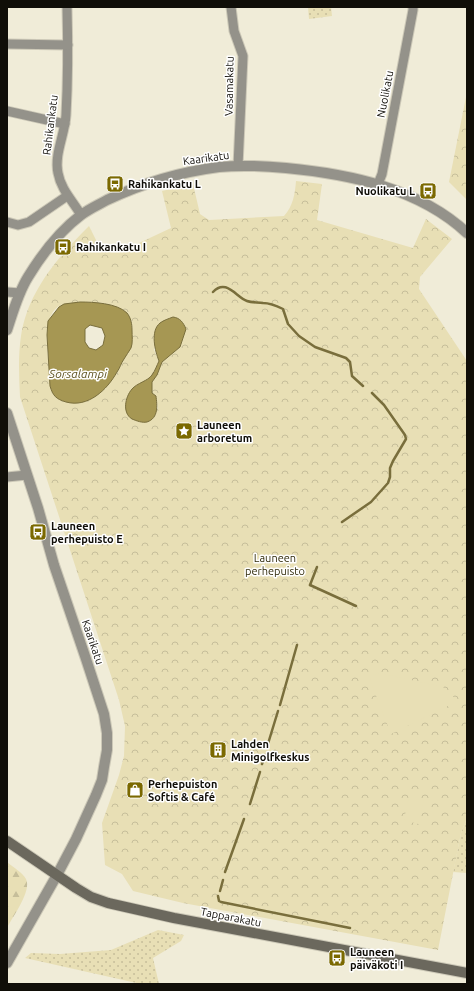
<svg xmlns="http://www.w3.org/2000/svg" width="474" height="991" viewBox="0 0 474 991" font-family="Ubuntu,sans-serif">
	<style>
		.grass { fill: url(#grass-dots) }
		.forest { fill: url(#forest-firs) }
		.park { fill: url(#park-crowns); fill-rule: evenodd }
		.garden { fill: #e8dfb5 }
		.water { fill: #a69753; stroke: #796e3c; fill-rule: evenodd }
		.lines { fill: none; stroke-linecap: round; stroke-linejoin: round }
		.stream { stroke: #796e3c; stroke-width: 2.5 }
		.minor-casing { stroke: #ccc8b7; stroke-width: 11 }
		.tertiary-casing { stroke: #ccc8b7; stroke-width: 12 }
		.secondary-casing { stroke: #ccc8b7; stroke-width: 12 }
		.minor { stroke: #94928a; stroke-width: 9 }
		.tertiary { stroke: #94928a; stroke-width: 10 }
		.secondary { stroke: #6b685d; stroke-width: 10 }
		.labels { text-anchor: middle; stroke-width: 3; stroke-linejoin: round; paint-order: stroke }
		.street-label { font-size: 11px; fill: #100e08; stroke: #fff }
		.poi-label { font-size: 11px; font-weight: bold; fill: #100e08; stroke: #fff; text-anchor: start }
		.park-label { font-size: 11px; fill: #322c0c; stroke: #fff }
		.water-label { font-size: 12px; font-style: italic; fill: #5f5421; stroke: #fff }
	</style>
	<defs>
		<pattern id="grass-dots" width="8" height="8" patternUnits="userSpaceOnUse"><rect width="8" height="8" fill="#e8dfb5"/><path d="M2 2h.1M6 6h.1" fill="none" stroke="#c6be9a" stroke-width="1.8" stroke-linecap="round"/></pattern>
		<pattern id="forest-firs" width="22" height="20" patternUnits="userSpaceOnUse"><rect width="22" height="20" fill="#e8dfb5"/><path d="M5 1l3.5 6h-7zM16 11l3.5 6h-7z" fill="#c6be9a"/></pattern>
		<pattern id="park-crowns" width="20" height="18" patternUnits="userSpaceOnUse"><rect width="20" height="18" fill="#e8dfb5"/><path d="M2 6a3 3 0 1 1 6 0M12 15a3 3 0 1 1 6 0" fill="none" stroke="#c6be9a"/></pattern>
	</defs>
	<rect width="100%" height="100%" fill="#f0ecd8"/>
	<!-- grass -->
	<g class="grass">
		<path d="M308,7H331L332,16L309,19Z"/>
		<path d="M467,818V873L453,872L461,833Z"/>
		<path d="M158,930L184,935L181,941L153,958L159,984H141L25,958L31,953L60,954L111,950Z"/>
	</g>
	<!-- forest -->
	<path class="forest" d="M7,862C13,867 23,873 26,879C32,891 13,916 7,928Z"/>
	<!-- park -->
	<g class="park">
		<path d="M467,92V200L449,182Z"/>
		<path d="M296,181L322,184L317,220L413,248L426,219L452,239L420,277L419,289L467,361V818L461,833L438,950L183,903L133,891L122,874L105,865L102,823L119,775L124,756L125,726L119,700L20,397C19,377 18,356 21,336C28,291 58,257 89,226L99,246L122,251L171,228L162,191L193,184L200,214L209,220L284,216C293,206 295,194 296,181ZM91,302L104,303L121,309L127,313L132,322V338L130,349L124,358L117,373L105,389L50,371C47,356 42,313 60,306C69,303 82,303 91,302ZM173,317L171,355L162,362L157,375L152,382V393L156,396L158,409L132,390L152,376L159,361L154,350L159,324Z"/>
	</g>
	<!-- garden -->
	<g class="garden">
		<path d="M379,673L443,687L452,694L456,702L391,734L371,683L370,679L373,675Z"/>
		<path d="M409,796L424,799L418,824L404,820Z"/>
	</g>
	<!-- water -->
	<g class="water">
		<path d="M80,302C93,302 117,303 127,313C131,318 132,324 132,330C132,336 133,343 131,348C129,352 126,355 124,359C121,363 120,368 117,372C107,390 88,408 66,402C56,399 53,396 50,386L47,335L48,321L59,307L64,304ZM90,325L102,328L105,336L103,345L96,350L89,348L85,342V329Z"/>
		<path d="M173,317C180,318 183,322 186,329L180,347L162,362L157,375L152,382V393L156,396C157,405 159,418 147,422C142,423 137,421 132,419C122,413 125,397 132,389C137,383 148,381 152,375C155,371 157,365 159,361C155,351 150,331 160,323C164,320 168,319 173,317Z"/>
	</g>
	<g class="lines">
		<!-- stream -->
		<g class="stream">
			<path d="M213,292C226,278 236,297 247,301C252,303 258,302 263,303C270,303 277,306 283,309L288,324L299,336L315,347L346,358L350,362L352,376L363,386"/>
			<path d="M342,522L371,502L388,483L390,477V468L393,461L406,439L405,435L384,405L372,393"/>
			<path d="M310,585L356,606"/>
			<path d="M310,585L317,567"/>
			<path d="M280,705L297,645"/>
			<path d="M267,747L278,711"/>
			<path d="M262,764L265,755"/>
			<path d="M250,804L260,772"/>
			<path d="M225,872L244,819"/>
			<path d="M220,891L223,880"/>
			<path d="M218,896L219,901L221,902L350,928"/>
		</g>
		<!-- minor casing -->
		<g class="minor-casing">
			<g id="minor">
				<path d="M67,7C68,43 68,79 66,115C65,134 54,154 58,173C61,190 73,201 81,215"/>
				<path d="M231,7L234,31L243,56L238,166"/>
				<path d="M7,44L68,45"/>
				<path d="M7,111L65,124"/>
				<path d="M378,184L382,174L413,10V7"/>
				<path d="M7,222L18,225L29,222L67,196"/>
				<path d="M7,292L20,293"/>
				<path d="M7,477L27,475"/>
			</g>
		</g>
		<!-- tertiary casing -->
		<g class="tertiary-casing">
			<g id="tertiary">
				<path d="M7,330C13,312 18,293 28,277C42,254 60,231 81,215C89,209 98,205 107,200C143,183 180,172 219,167C241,165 264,166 286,168C349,174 419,188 467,233"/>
				<path d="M7,413L38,508L54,565L86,659L104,714L107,733V750L104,767L102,780L96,795L76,839L57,875L7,963"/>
			</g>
		</g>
		<!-- secondary casing -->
		<g class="secondary-casing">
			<path id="secondary" d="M7,841L76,888L91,897L108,903L174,918L467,973"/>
		</g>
		<!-- minor -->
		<use href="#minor" class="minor"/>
		<!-- tertiary -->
		<use href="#tertiary" class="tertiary"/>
		<!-- secondary -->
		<use href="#secondary" class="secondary"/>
	</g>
	<!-- icons -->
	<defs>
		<g id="bus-square" transform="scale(0.9)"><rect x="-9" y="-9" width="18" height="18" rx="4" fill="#7b6900" stroke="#fff"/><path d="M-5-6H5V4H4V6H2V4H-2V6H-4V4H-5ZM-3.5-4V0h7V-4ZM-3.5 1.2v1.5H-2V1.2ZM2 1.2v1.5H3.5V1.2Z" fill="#fff"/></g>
		<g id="sight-square" transform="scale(0.9)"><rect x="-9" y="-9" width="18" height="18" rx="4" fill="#7b6900" stroke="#fff"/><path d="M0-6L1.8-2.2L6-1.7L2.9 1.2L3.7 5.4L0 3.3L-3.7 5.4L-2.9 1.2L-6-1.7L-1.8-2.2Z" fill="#fff"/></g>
		<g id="building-square" transform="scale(0.9)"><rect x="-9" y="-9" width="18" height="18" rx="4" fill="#7b6900" stroke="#fff"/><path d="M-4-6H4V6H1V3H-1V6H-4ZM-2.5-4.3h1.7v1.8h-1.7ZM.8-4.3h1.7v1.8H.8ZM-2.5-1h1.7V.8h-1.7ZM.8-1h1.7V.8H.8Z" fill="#fff"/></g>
		<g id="shop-square" transform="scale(0.9)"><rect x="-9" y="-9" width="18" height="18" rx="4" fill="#7b6900" stroke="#fff"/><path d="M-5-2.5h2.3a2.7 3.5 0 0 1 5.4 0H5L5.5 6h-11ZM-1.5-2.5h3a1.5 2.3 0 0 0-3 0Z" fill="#fff"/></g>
	</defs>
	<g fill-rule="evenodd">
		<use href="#bus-square" x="115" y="184"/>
		<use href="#bus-square" x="428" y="191"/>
		<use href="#bus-square" x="63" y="247"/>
		<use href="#sight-square" x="184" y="431"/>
		<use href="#bus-square" x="38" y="532"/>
		<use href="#building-square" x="218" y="750"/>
		<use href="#shop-square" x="135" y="790"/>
		<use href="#bus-square" x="337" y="958"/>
	</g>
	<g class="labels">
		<!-- street labels -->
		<g class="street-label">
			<text transform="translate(229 86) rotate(-89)" y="4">Vasamakatu</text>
			<text transform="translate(385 94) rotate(-79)" y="4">Nuolikatu</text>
			<text transform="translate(50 125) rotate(-83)" y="4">Rahikankatu</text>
			<text transform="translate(206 158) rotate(-8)" y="4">Kaarikatu</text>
			<text transform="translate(93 642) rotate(71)" y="4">Kaarikatu</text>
			<text transform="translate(231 917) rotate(11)" y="4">Tapparakatu</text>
		</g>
		<!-- poi labels -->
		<g class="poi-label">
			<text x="128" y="188">Rahikankatu L</text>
			<text x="415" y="195" text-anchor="end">Nuolikatu L</text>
			<text x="76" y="251">Rahikankatu I</text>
			<text x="197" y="429">Launeen<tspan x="197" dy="13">arboretum</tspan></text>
			<text x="51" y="530">Launeen<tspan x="51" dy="13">perhepuisto E</tspan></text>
			<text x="231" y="748">Lahden<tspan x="231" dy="13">Minigolfkeskus</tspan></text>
			<text x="148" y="788">Perhepuiston<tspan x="148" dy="13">Softis &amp; Café</tspan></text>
			<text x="350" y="956">Launeen<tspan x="350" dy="13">päiväkoti I</tspan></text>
		</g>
		<!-- park labels -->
		<g class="park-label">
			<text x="275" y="562">Launeen<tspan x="275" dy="13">perhepuisto</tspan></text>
		</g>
		<!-- water labels -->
		<g class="water-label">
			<text x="78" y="378">Sorsalampi</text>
		</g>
	</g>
	<!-- border -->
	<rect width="474" height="991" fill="none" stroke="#100e08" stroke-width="16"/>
</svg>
